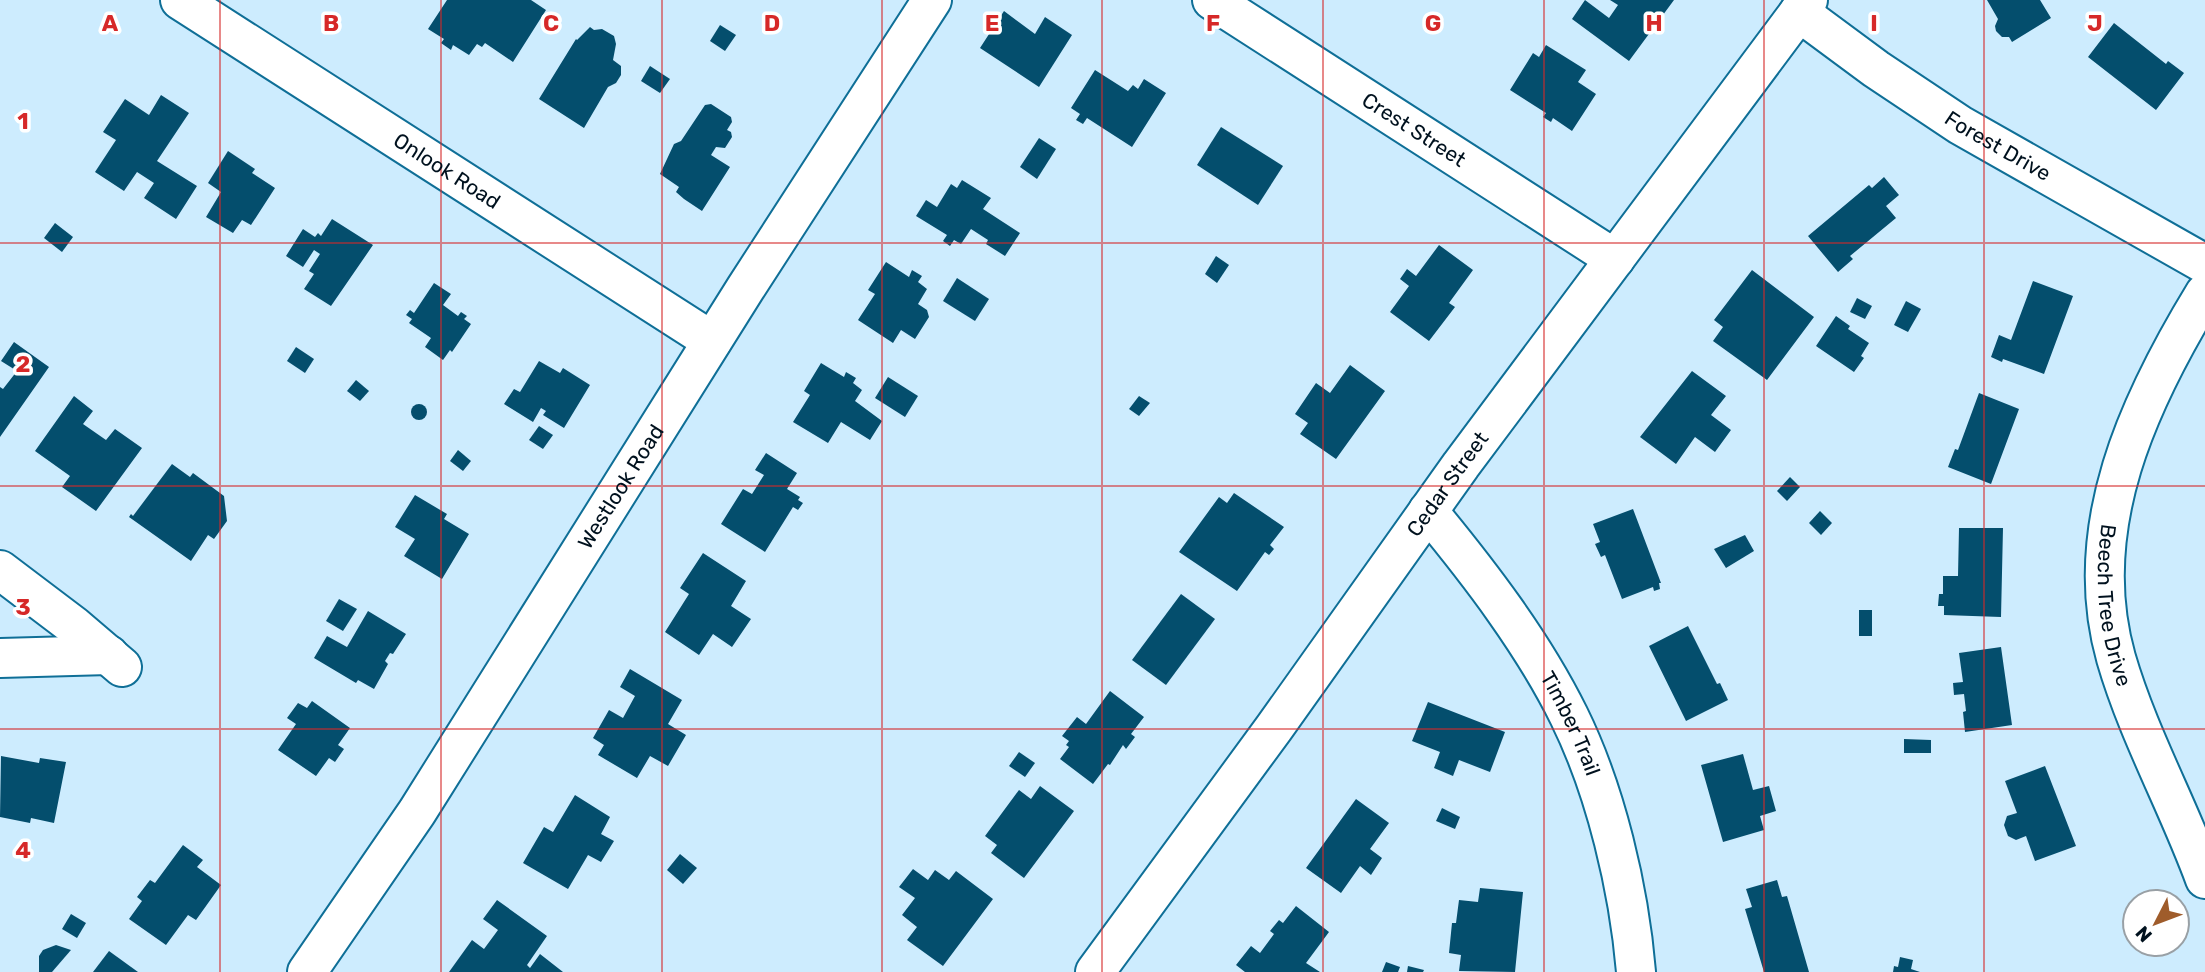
<svg xmlns="http://www.w3.org/2000/svg" width="2205" height="972" viewBox="0 0 2205 972" font-family="Rubik,sans-serif">
	<style>
		.building { fill: #044e6d }
		.lines { fill: none; stroke-linecap: round; stroke-linejoin: round }
		.minor-casing { stroke: #0f6f97; stroke-width: 42 }
		.minor { stroke: #fff; stroke-width: 38 }
		.grid { fill: none; stroke: #d62828; stroke-width: 2; stroke-opacity: 0.55 }
		.labels { text-anchor: middle; stroke-width: 7; stroke-linejoin: round; paint-order: stroke }
		.street-label { font-size: 21px; fill: #00111e; stroke: #fff }
		.grid-label { font-size: 23px; text-anchor: middle; font-weight: bold; fill: #d62828; stroke: #fff; stroke-width: 7; stroke-linejoin: round; paint-order: stroke }
	</style>
	<rect width="100%" height="100%" fill="#cdecfe"/>
	<!-- building -->
	<g class="building">
		<path d="M447,0H531L546,10L513,62L485,43L482,47L477,44L469,55L453,45L451,50L441,43L444,39L428,29Z"/>
		<path d="M1585,0L1609,18L1618,5L1610,0H1674L1629,61L1572,19Z"/>
		<path d="M1987,0H2040L2051,18L2012,42L2009,37H2002L1996,31L1995,26L1998,19Z"/>
		<path d="M1004,11L1035,34L1045,17L1072,35L1039,87L980,48Z"/>
		<path d="M2114,23L2166,64L2168,61L2184,73L2156,110L2088,57Z"/>
		<path d="M720,25L736,35L725,51L710,41Z"/>
		<path d="M590,27L594,30L602,29L614,36L616,44L613,60L621,66V75L616,83L608,87L584,128L539,99L576,39L577,40Z"/>
		<path d="M1546,45L1586,70L1578,82L1596,94L1572,131L1553,118L1551,122L1543,117L1546,113L1510,90L1533,53L1539,57Z"/>
		<path d="M650,66L670,79L660,93L641,81Z"/>
		<path d="M1095,70L1128,91L1133,85L1138,89L1144,79L1166,93L1132,147L1087,118L1083,124L1076,120L1080,114L1071,108Z"/>
		<path d="M161,95L189,113L157,161L197,186L176,219L144,198L154,183L137,172L124,191L95,172L116,140L103,132L125,99L149,115Z"/>
		<path d="M711,104L731,117L732,122L727,130L731,132L732,137L725,148L716,147L711,155L730,167L702,211L684,199L676,192L679,187L660,174L674,144L681,141L705,105Z"/>
		<path d="M1221,127L1283,166L1258,205L1197,165Z"/>
		<path d="M1039,138L1056,149L1037,179L1020,167Z"/>
		<path d="M228,151L255,169L252,173L275,188L251,225L242,220L233,233L206,217L221,192L208,183Z"/>
		<path d="M1884,177L1899,195L1886,206L1896,218L1850,256L1853,259L1838,272L1808,236L1869,185L1872,188Z"/>
		<path d="M962,180L991,198L983,209L1020,233L1005,256L986,244L988,240L971,229L961,244L954,240L950,246L943,241L947,235L916,216L926,200L937,207L951,184L957,188Z"/>
		<path d="M332,219L373,245L331,306L304,289L314,274L309,271L320,254L314,250L303,267L286,256L303,229L315,237L318,233L321,236Z"/>
		<path d="M55,223L73,237L62,252L44,238Z"/>
		<path d="M1439,245L1473,270L1449,303L1455,307L1429,341L1390,312L1409,286L1400,279L1407,269L1416,276Z"/>
		<path d="M1216,256L1229,265L1217,283L1205,274Z"/>
		<path d="M886,262L909,277L912,270L922,276L918,282L927,289L918,304L927,310L929,317L915,339L901,330L893,343L858,320L875,294L868,290Z"/>
		<path d="M1752,270L1814,317L1767,380L1713,341L1723,327L1714,320Z"/>
		<path d="M957,278L989,299L975,321L943,301Z"/>
		<path d="M2033,281L2073,296L2044,374L2003,359L2002,362L1991,357L1999,335L2011,340Z"/>
		<path d="M434,283L451,294L443,305L458,316L461,312L467,316L464,319L471,324L452,352L450,350L443,360L425,347L431,338L409,323L412,319L406,315L410,310L414,313Z"/>
		<path d="M1857,298L1872,306L1865,319L1850,312Z"/>
		<path d="M1906,301L1921,309L1908,332L1894,325Z"/>
		<path d="M1836,316L1850,326L1848,329L1869,343L1861,356L1864,358L1854,372L1816,346Z"/>
		<path d="M14,342L49,367L0,437V387L3,389L17,371L1,361Z"/>
		<path d="M296,347L314,359L305,373L287,361Z"/>
		<path d="M539,361L560,373L563,368L590,385L564,428L543,415L546,411L541,408L533,422L504,404L514,389L520,392Z"/>
		<path d="M821,363L844,377L846,372L856,378L853,383L862,390L855,401L882,421L870,440L841,422L828,443L793,422L810,395L804,391Z"/>
		<path d="M1350,365L1385,391L1336,459L1300,434L1308,423L1295,414L1316,383L1330,393Z"/>
		<path d="M1692,371L1726,396L1711,415L1731,430L1715,452L1695,437L1676,464L1640,437Z"/>
		<path d="M888,377L918,396L905,417L875,398Z"/>
		<path d="M356,380L369,391L360,401L347,391Z"/>
		<path d="M1979,393L2019,409L1991,484L1948,467L1955,449L1958,450Z"/>
		<path d="M74,396L93,411L83,424L106,440L115,429L142,448L96,511L62,487L70,476L35,451Z"/>
		<path d="M1139,396L1150,403L1139,416L1129,409Z"/>
		<circle cx="419" cy="412" r="8"/>
		<path d="M539,426L553,435L543,449L529,440Z"/>
		<path d="M458,450L471,461L463,471L450,461Z"/>
		<path d="M766,453L797,473L787,489L800,497L798,500L803,503L798,510L793,507L765,552L721,524L743,489L752,494L764,475L755,470Z"/>
		<path d="M172,464L190,477L193,473L224,496L227,521L214,539L208,535L191,561L129,517L131,514L133,516Z"/>
		<path d="M1790,477L1800,487L1787,501L1777,491Z"/>
		<path d="M1234,493L1284,527L1270,545L1274,549L1269,555L1265,552L1237,591L1179,552L1219,497L1227,503Z"/>
		<path d="M415,495L447,514L444,519L469,534L442,579L404,556L415,539L395,527Z"/>
		<path d="M1633,509L1661,583H1659L1660,589L1654,591L1653,587L1622,599L1605,555L1601,557L1595,544L1600,542L1593,524Z"/>
		<path d="M1820,511L1832,523L1821,535L1809,523Z"/>
		<path d="M1959,528H2003L2001,617L1944,615V606H1938L1939,594H1943V576H1958Z"/>
		<path d="M1745,535L1754,551L1726,568L1714,549Z"/>
		<path d="M703,553L746,581L731,606L751,619L732,647L713,634L699,655L665,632L689,594L680,588Z"/>
		<path d="M1181,594L1215,619L1166,685L1132,660Z"/>
		<path d="M339,599L357,609L343,631L326,621Z"/>
		<rect x="1859" y="610" width="13" height="26"/>
		<path d="M368,611L406,634L393,654L390,653L385,661L388,664L374,689L358,680L356,683L314,658L327,636L347,647Z"/>
		<path d="M1688,626L1717,684L1720,683L1728,700L1686,721L1649,646Z"/>
		<path d="M2001,647L2012,725L1965,732L1963,712L1966,711L1964,694L1954,695L1953,683L1963,682L1959,653Z"/>
		<path d="M630,669L682,700L668,724L686,735L668,766L650,756L637,778L598,755L604,745L593,738L609,710L623,718L635,696L620,687Z"/>
		<path d="M1110,691L1144,717L1131,734L1135,737L1126,749L1123,745L1110,765L1108,764L1093,784L1060,759L1069,747L1066,745L1069,741L1062,736L1077,717L1086,724Z"/>
		<path d="M312,701L350,728L338,745L344,749L335,762L329,758L316,776L278,750L296,724L287,718L298,703L307,708Z"/>
		<path d="M1428,702L1505,732L1490,772L1459,760L1453,776L1434,768L1440,752L1412,741Z"/>
		<path d="M1904,739L1931,740V753H1904Z"/>
		<path d="M1019,752L1035,763L1025,777L1009,766Z"/>
		<path d="M1743,754L1753,790L1769,786L1776,811L1760,816L1764,830L1723,842L1701,765Z"/>
		<path d="M1,756L39,763L40,758L66,762L54,823L31,818L30,823L0,817Z"/>
		<path d="M2045,766L2076,846L2035,861L2026,836L2016,840L2008,836L2004,825L2007,816L2017,813L2005,781Z"/>
		<path d="M1040,786L1074,811L1024,878L991,853L997,845L985,836L1019,790L1031,799Z"/>
		<path d="M575,795L610,817L601,834L614,841L601,862L588,855L568,889L523,863L544,827L553,832Z"/>
		<path d="M1356,799L1389,823L1370,849L1382,858L1371,875L1360,866L1341,893L1306,868Z"/>
		<path d="M1442,808L1460,817L1455,829L1436,821Z"/>
		<path d="M183,845L203,860L197,867L221,885L196,920L188,915L166,945L129,919L142,901L137,897L150,880L155,883Z"/>
		<path d="M680,854L697,868L683,884L667,870Z"/>
		<path d="M913,869L928,880L935,870L949,880L956,871L993,899L943,966L907,940L917,927L902,915L915,898L899,887Z"/>
		<path d="M1777,880L1782,897L1787,896L1809,972H1764L1745,909L1752,907L1746,889Z"/>
		<path d="M1480,888L1523,892L1515,972L1459,971L1461,955L1449,953L1452,923H1456L1459,900L1478,902Z"/>
		<path d="M497,900L547,936L527,965L530,968L540,954L563,972H449L472,940L484,949L498,930L483,919Z"/>
		<path d="M1296,906L1329,932L1306,963L1320,972H1245L1236,965L1251,946L1260,953L1274,934L1270,931L1279,920L1283,923Z"/>
		<path d="M71,914L86,923L77,938L62,929Z"/>
		<path d="M56,945L71,950L52,972H39V956L43,950Z"/>
		<path d="M109,951L138,972H93Z"/>
		<path d="M1900,957L1913,960L1911,969L1920,972H1893L1894,966L1898,967Z"/>
		<path d="M1386,962L1400,967L1398,972H1382Z"/>
		<path d="M1408,966L1424,970L1423,972H1407Z"/>
	</g>
	<g class="lines">
		<!-- minor casing -->
		<g class="minor-casing">
			<g id="minor">
				<path id="s1" d="M180,0L712,341"/>
				<path id="s2" d="M1212,0L1615,259"/>
				<path id="s3" d="M1799,12L1876,69L1960,125L2205,264"/>
				<path id="s4" d="M2205,293C2139,401 2079,528 2116,658C2138,734 2178,805 2205,879"/>
				<path id="s5" d="M1428,511C1480,574 1533,643 1569,716C1606,791 1629,889 1636,972"/>
				<path d="M0,570L74,626L122,667"/>
				<path d="M0,658L109,655"/>
				<path id="s6" d="M307,972L417,812L745,289L932,0"/>
				<path id="s7" d="M1095,972L1274,728L1461,465L1808,0"/>
			</g>
		</g>
		<!-- minor -->
		<use href="#minor" class="minor"/>
	</g>
	<!-- grid -->
	<path class="grid" d="M220,0V972M441,0V972M662,0V972M882,0V972M1102,0V972M1323,0V972M1544,0V972M1764,0V972M1984,0V972M0,243H2205M0,486H2205M0,729H2205"/>
	<g class="labels">
		<!-- street labels -->
		<g class="street-label">
			<text dy="7" stroke="none"><textPath href="#s2" startOffset="240">Crest Street</textPath></text>
			<text dy="7" stroke="none"><textPath href="#s3" startOffset="240">Forest Drive</textPath></text>
			<text dy="7" stroke="none"><textPath href="#s1" startOffset="317">Onlook Road</textPath></text>
			<text dy="7" stroke="none"><textPath href="#s7" startOffset="602">Cedar Street</textPath></text>
			<text dy="7" stroke="none"><textPath href="#s6" startOffset="578">Westlook Road</textPath></text>
			<text dy="7" stroke="none"><textPath href="#s4" startOffset="334">Beech Tree Drive</textPath></text>
			<text dy="7" stroke="none"><textPath href="#s5" startOffset="257">Timber Trail</textPath></text>
		</g>
	</g>
	<g class="grid-label">
		<text x="110" y="31">A</text>
		<text x="331" y="31">B</text>
		<text x="551" y="31">C</text>
		<text x="772" y="31">D</text>
		<text x="992" y="31">E</text>
		<text x="1213" y="31">F</text>
		<text x="1433" y="31">G</text>
		<text x="1654" y="31">H</text>
		<text x="1874" y="31">I</text>
		<text x="2095" y="31">J</text>
		<text x="23" y="129">1</text>
		<text x="23" y="372">2</text>
		<text x="23" y="615">3</text>
		<text x="23" y="858">4</text>
	</g>
	<!-- north arrow -->
	<g transform="translate(2156 923) rotate(228)"><circle r="33" fill="#ffffff" stroke="#99a0a5" stroke-width="2"/>
	<path d="M0-5L12 26L0 18L-12 26Z" fill="#9f5c2b"/>
	<text y="-10" font-size="19" font-weight="bold" text-anchor="middle" fill="#00111e">N</text>
	</g>
</svg>
